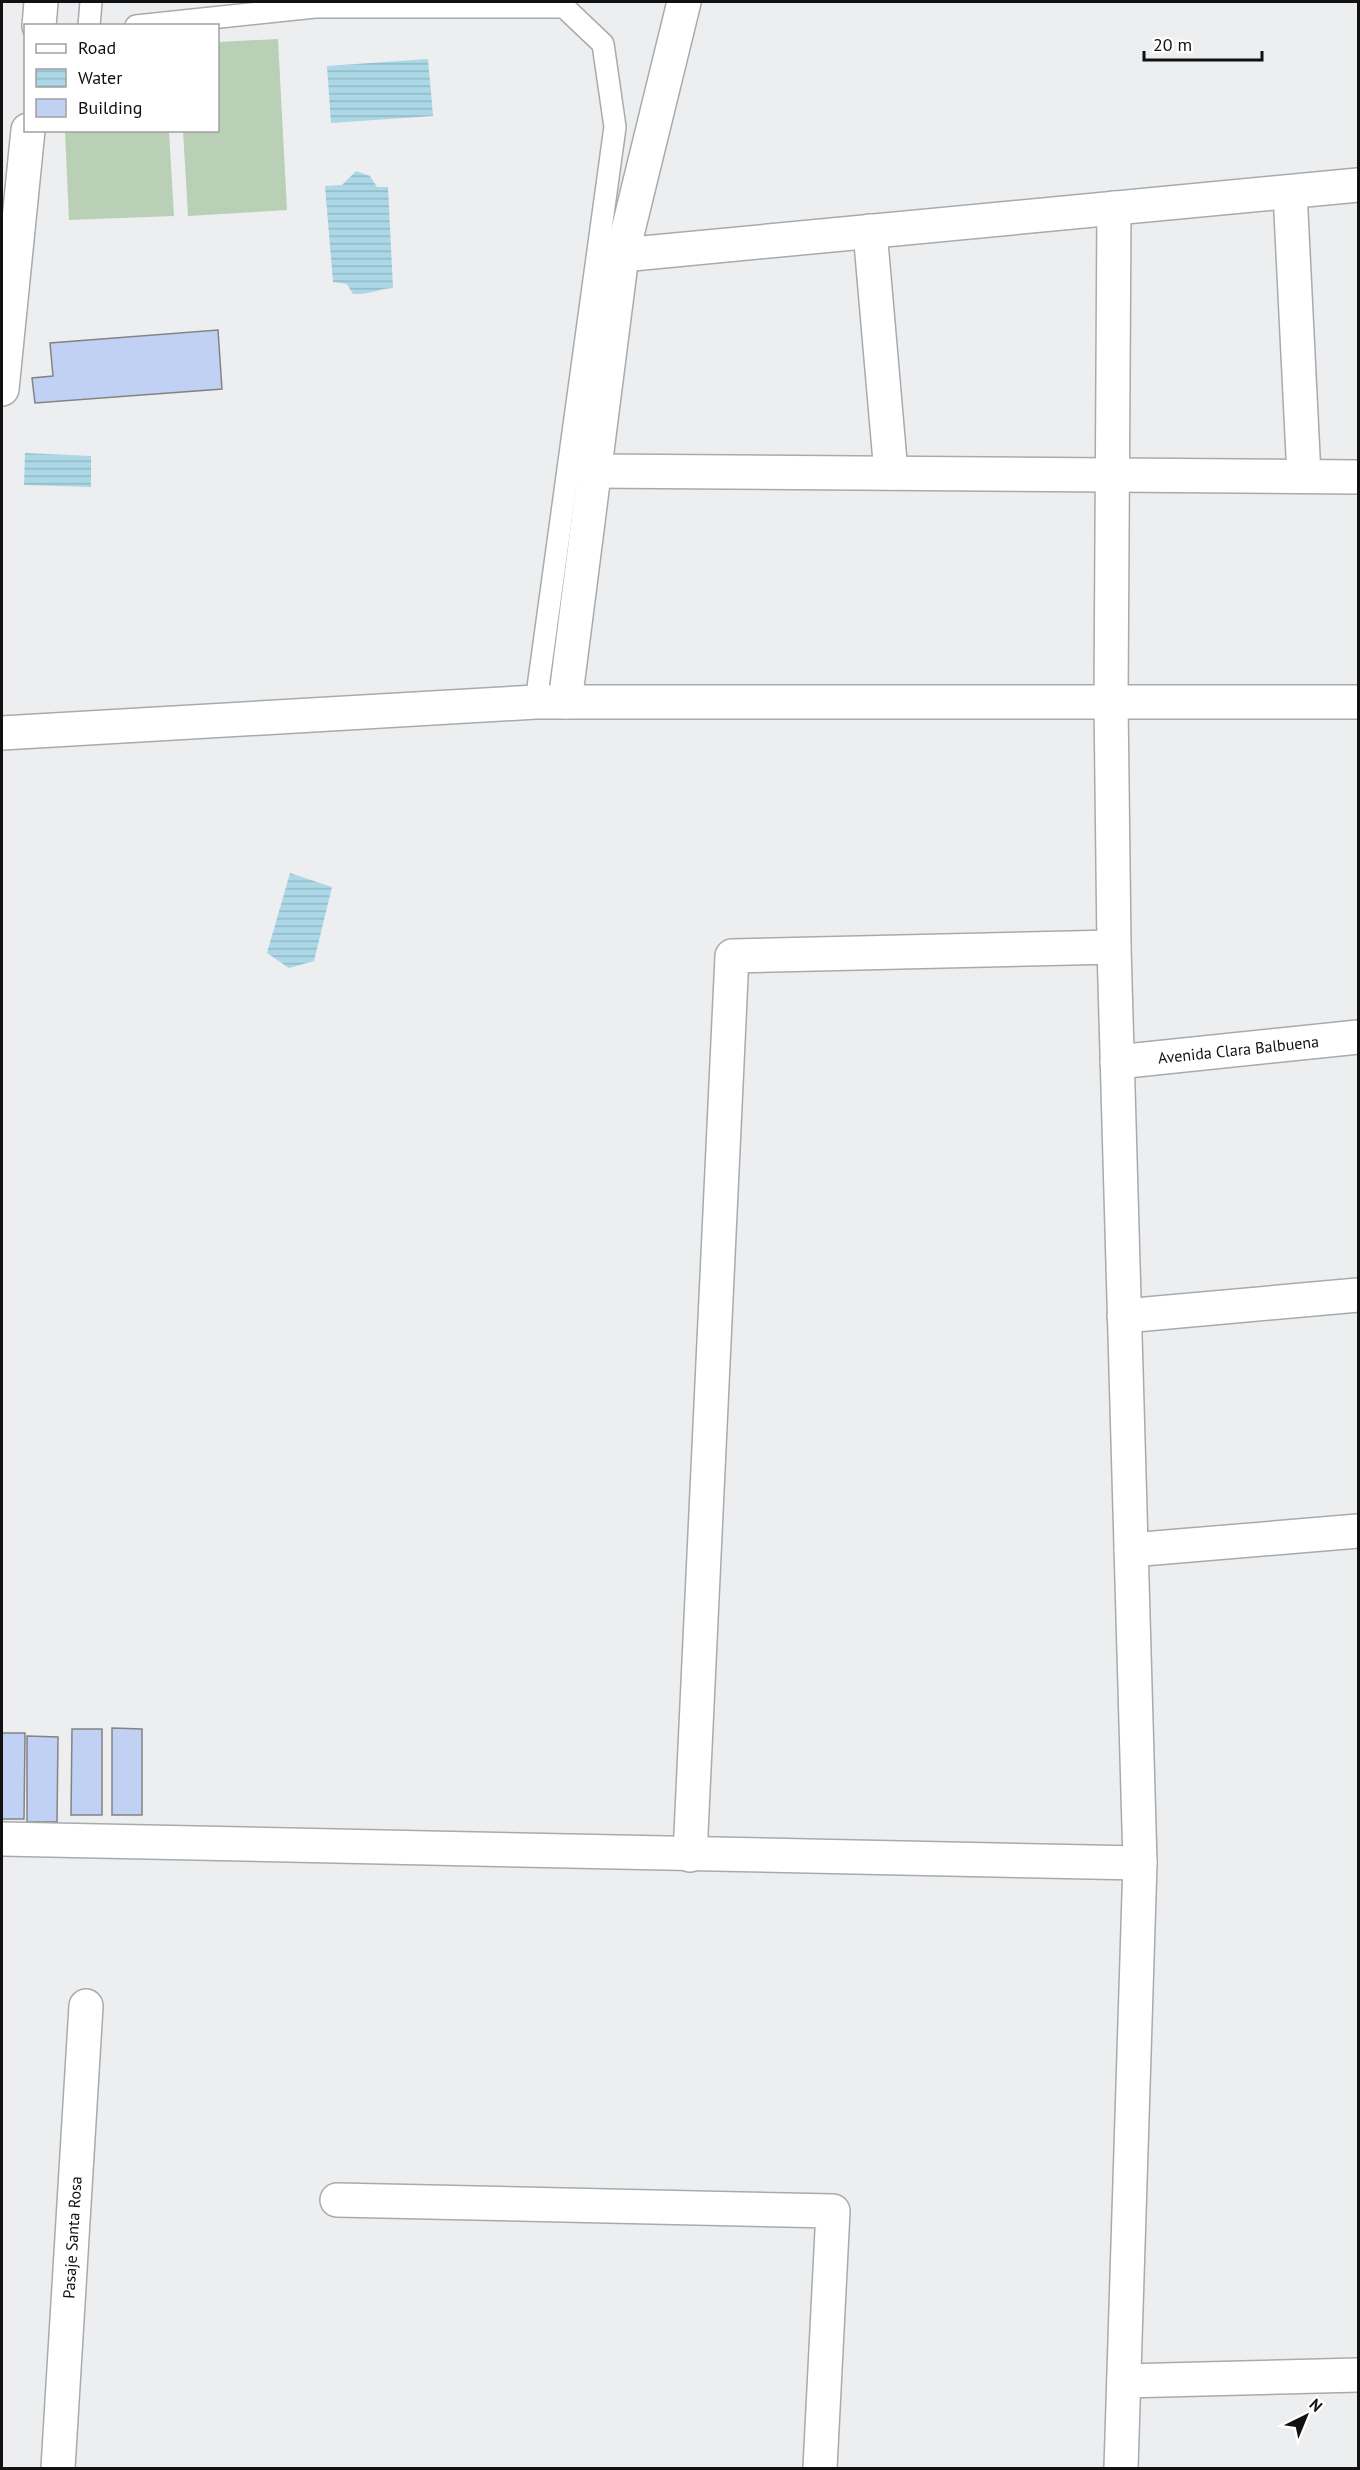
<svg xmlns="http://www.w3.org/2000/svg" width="1360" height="2470" viewBox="0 0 1360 2470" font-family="'PT Sans',sans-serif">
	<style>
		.pitch { fill: #b9d0b6 }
		.water { fill: url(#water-rules) }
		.building { fill: #c1d1f3; stroke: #838385; stroke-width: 1.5 }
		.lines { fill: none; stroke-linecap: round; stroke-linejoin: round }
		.lane-casing { stroke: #a9aaab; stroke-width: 24 }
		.street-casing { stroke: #a9aaab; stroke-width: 36 }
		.lane { stroke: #fff; stroke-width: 21 }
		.street { stroke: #fff; stroke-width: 33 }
		.labels { text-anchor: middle; stroke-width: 4.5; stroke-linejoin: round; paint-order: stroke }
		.street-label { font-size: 16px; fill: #111; stroke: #fff }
	</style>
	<defs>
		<pattern id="water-rules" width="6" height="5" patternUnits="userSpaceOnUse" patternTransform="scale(1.5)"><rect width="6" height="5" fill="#abd7e6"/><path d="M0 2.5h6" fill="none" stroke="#92b8c4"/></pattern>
	</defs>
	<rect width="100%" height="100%" fill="#edeef0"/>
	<!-- pitch -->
	<g class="pitch">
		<path d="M278,39L287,210L188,216L183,131L218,130V42Z"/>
		<path d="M65,131H169L174,216L69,220Z"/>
	</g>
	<!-- water -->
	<g class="water">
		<path d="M428,59L433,116L331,123L327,66Z"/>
		<path d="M356,171L370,176L377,187H388L393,288C378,289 368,295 353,294L347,284L333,282L325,186L342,185Z"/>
		<path d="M25,453L91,456V487L24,485Z"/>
		<path d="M290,873L332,887L314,961L289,968L267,953Z"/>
	</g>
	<!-- building -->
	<g class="building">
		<path d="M218,330L222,389L35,403L32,378L53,376L50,343Z"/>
		<path d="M112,1728L142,1729V1815H112Z"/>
		<path d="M72,1729H102V1815H71Z"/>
		<path d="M2,1733H25L24,1819H2Z"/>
		<path d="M27,1736L58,1737L57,1822H27Z"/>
	</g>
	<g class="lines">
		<!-- lane casing -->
		<g class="lane-casing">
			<g id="lane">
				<path d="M89,26L91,2"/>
				<path d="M136,26L315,7H564L603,44L615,127L536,702"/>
			</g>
		</g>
		<!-- street casing -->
		<g class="street-casing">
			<g id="street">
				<path d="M39,26L41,2"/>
				<path d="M1290,192L1304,476"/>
				<path d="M1114,208L1111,701L1114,947L1140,1863L1121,2468"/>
				<path d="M870,231L891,473"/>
				<path d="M622,255L1358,185"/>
				<path d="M2,389L28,130"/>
				<path d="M592,471L1358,477"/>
				<path d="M565,702L622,255L684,2"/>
				<path d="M2,733L536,702H1358"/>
				<path id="s1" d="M1117,1062L1358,1037"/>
				<path d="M1124,1316L1358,1295"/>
				<path d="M1131,1550L1358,1531"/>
				<path d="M2,1839L1140,1863"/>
				<path d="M690,1855L732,956L1114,947"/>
				<path d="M337,2200L833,2211L820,2468"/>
				<path d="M1124,2381L1358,2375"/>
				<path id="s2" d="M58,2468L86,2006"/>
			</g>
		</g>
		<!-- lane -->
		<use href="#lane" class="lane"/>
		<!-- street -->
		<use href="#street" class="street"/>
	</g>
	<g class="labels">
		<!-- street labels -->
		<g class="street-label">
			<text dy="6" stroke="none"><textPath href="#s1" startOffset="122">Avenida Clara Balbuena</textPath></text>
			<text dy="6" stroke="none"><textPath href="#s2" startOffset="231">Pasaje Santa Rosa</textPath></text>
		</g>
	</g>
	<!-- border -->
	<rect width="1360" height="2470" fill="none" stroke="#111111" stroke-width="6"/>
	<!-- legend -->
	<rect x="24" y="24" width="195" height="108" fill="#ffffff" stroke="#a0a0a0" stroke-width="1.5"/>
	<rect x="36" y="44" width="30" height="9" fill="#ffffff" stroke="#a0a0a0" stroke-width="1.5"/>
	<text x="78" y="54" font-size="18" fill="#111111">Road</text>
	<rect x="36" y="69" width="30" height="18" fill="url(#water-rules)" stroke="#a0a0a0" stroke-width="1.5"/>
	<text x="78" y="84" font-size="18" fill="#111111">Water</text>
	<rect x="36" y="99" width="30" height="18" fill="#c1d1f3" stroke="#a0a0a0" stroke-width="1.5"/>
	<text x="78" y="114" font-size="18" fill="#111111">Building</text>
	<!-- north arrow -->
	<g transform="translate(1306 2416) rotate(43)" stroke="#ffffff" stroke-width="4.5" paint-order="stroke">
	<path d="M0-4.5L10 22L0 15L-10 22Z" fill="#111111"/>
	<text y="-9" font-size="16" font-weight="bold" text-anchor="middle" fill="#111111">N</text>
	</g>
	<!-- scale -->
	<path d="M1144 51v9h118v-9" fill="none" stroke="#111111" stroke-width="3"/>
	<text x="1153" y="51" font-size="18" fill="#111111" stroke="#ffffff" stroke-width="4.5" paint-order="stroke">20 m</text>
</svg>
